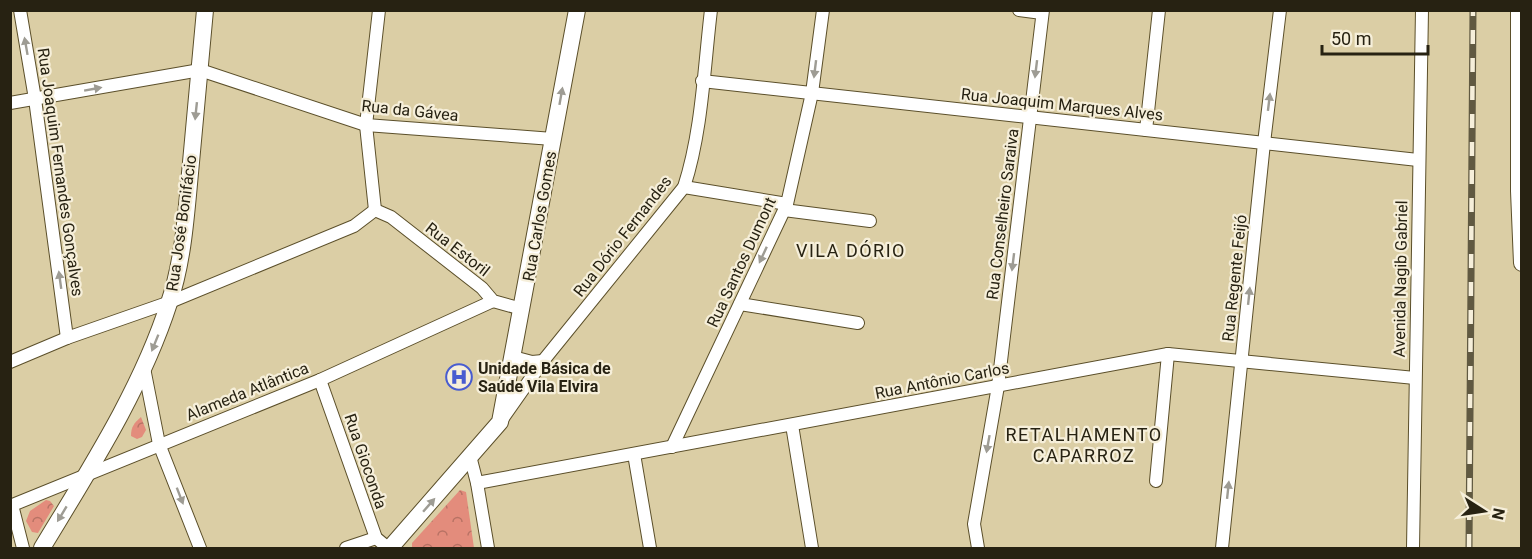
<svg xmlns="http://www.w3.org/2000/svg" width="1532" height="559" viewBox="0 0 1532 559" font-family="Roboto,sans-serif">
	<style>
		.park { fill: url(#park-crowns) }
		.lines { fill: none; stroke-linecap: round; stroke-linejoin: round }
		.street-casing { stroke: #5b4f2a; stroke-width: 14 }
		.secondary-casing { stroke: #5b4f2a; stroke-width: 18 }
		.street { stroke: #fff; stroke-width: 12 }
		.secondary { stroke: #fff; stroke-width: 16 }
		.rail-casing { stroke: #605941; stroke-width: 7 }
		.rail { stroke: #f6efda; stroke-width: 4.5; stroke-dasharray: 14; stroke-linecap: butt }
		.oneway { fill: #9e9c94 }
		.labels { text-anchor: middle; stroke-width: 4.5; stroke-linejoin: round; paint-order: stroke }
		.street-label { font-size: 16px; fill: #272212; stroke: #f6efda }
		.poi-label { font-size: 16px; font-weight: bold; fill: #272212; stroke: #f6efda; text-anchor: start }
		.neighbourhood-label { font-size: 18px; letter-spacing: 1.5px; fill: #272212; stroke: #f6efda }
	</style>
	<defs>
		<pattern id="park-crowns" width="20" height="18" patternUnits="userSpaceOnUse" patternTransform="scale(1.5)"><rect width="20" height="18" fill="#e38c7c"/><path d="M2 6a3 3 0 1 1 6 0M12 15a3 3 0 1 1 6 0" fill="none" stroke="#b87264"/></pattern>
	</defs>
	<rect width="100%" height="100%" fill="#dbcea5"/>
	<!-- park -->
	<g class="park">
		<path d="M141,417L146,430L142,437L137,439L131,436C131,427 134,423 141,417Z"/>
		<path d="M460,490L466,492L474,548H412V543Z"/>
		<path d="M46,500L50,501L54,506L38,533L32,532L26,521L30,511Z"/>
	</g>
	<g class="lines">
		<!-- street casing -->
		<g class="street-casing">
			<g id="street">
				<path d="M20,10L35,99L67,338"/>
				<path d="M1019,10L1042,13"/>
				<path d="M702,81L1418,160"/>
				<path d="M10,103L200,70L366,125L553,139"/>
				<path d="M1146,130L1159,10"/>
				<path d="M684,187L787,204"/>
				<path d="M375,210L366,125L379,10"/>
				<path d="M375,210L391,217L482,288L493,301L522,309"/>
				<path d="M784,210L870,221"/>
				<path d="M740,304L858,323"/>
				<path d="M513,357L532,362L543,361"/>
				<path d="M10,362L67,338L170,302L354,226L375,210"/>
				<path d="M144,368L159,444L200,548"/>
				<path d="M320,380L376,538L388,548"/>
				<path d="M503,418L543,361L684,187C702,132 704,68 711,10"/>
				<path d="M792,425L812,548"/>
				<path d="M672,447L787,204L812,93L823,10"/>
				<path d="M634,454L650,548"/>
				<path d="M470,456L477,483L488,548"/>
				<path d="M1156,481L1168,354"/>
				<path d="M477,483L1168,354L1415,378"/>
				<path d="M12,505L23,548"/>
				<path d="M10,506L320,380L493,301"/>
				<path d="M346,548L376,538"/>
				<path d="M978,548L974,524L998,386L1043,10"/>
				<path d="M1222,548L1264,143L1280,10"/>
				<path d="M1413,548L1422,10"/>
			</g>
		</g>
		<!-- secondary casing -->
		<g class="secondary-casing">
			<g id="secondary">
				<path d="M1519,10V191L1522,263"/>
				<path d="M42,548C89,470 141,390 169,303C183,262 186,216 190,173C195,119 200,65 205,10"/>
				<path d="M390,548L500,422L577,10"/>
			</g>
		</g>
		<!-- street -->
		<use href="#street" class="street"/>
		<!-- secondary -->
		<use href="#secondary" class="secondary"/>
		<!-- rail casing -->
		<g class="rail-casing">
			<path id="rail" d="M1469,548L1473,10"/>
		</g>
		<!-- rail -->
		<use href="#rail" class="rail"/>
	</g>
	<!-- one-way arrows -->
	<defs><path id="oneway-solid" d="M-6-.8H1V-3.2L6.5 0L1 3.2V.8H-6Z" transform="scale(1.5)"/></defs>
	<g class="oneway">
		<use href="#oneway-solid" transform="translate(26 46) rotate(-100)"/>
		<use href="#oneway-solid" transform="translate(815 69) rotate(97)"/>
		<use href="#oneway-solid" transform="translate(1036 69) rotate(97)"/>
		<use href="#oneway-solid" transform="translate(93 89) rotate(-10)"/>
		<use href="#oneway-solid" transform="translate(561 96) rotate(-80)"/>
		<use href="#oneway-solid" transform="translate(1269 102) rotate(-83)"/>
		<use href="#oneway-solid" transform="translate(196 111) rotate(96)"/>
		<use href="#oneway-solid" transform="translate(763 255) rotate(115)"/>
		<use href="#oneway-solid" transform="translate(1013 262) rotate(97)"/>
		<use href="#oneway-solid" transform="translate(60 280) rotate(-98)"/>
		<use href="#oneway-solid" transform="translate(1249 296) rotate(-84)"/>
		<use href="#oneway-solid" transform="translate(155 343) rotate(112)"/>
		<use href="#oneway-solid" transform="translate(988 444) rotate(100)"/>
		<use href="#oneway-solid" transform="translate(1228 490) rotate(-84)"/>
		<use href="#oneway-solid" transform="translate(180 496) rotate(69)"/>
		<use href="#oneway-solid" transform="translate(429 505) rotate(-49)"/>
		<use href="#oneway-solid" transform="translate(62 514) rotate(121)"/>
	</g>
	<!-- icons -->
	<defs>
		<g id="hospital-ring" transform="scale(1.35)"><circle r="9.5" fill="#f6efda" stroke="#485cd0" stroke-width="1.5"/><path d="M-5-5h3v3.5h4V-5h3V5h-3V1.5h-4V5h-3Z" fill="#485cd0"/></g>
	</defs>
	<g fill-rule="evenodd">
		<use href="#hospital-ring" x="459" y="377"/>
	</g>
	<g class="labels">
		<!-- street labels -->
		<g class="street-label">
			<text transform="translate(1062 104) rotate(6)" y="6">Rua Joaquim Marques Alves</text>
			<text transform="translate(410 110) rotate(6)" y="6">Rua da Gávea</text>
			<text transform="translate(61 172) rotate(82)" y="6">Rua Joaquim Fernandes Gonçalves</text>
			<text transform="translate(1002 214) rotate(-83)" y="6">Rua Conselheiro Saraiva</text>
			<text transform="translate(539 216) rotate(-80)" y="6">Rua Carlos Gomes</text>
			<text transform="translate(181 223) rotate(-82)" y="6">Rua José Bonifácio</text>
			<text transform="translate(622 236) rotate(-52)" y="6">Rua Dório Fernandes</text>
			<text transform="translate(458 249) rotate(38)" y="6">Rua Estoril</text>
			<text transform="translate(741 262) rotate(-65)" y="6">Rua Santos Dumont</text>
			<text transform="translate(1234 278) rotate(-84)" y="6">Rua Regente Feijó</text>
			<text transform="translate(1400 279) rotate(-89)" y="6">Avenida Nagib Gabriel</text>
			<text transform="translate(942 380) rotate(-11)" y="6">Rua Antônio Carlos</text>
			<text transform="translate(247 391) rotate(-22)" y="6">Alameda Atlântica</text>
			<text transform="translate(366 461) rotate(71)" y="6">Rua Gioconda</text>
		</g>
		<!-- poi labels -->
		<g class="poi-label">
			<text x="478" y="374">Unidade Básica de<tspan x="478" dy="18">Saúde Vila Elvira</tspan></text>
		</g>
		<!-- neighbourhood labels -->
		<g class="neighbourhood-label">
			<text x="851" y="257">VILA DÓRIO</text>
			<text x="1084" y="441">RETALHAMENTO<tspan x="1084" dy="21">CAPARROZ</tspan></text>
		</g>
	</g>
	<!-- border -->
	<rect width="1532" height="559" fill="none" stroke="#272212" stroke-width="24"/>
	<!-- north arrow -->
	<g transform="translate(1484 511) rotate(102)" stroke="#f6efda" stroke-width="4.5" paint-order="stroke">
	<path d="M0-4.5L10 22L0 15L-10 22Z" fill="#272212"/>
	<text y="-9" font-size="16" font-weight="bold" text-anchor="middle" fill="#272212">N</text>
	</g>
	<!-- scale -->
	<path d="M1322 45v9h106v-9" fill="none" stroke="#272212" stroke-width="3"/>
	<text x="1331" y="45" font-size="18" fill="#272212" stroke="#f6efda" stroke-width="4.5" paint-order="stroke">50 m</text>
</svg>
